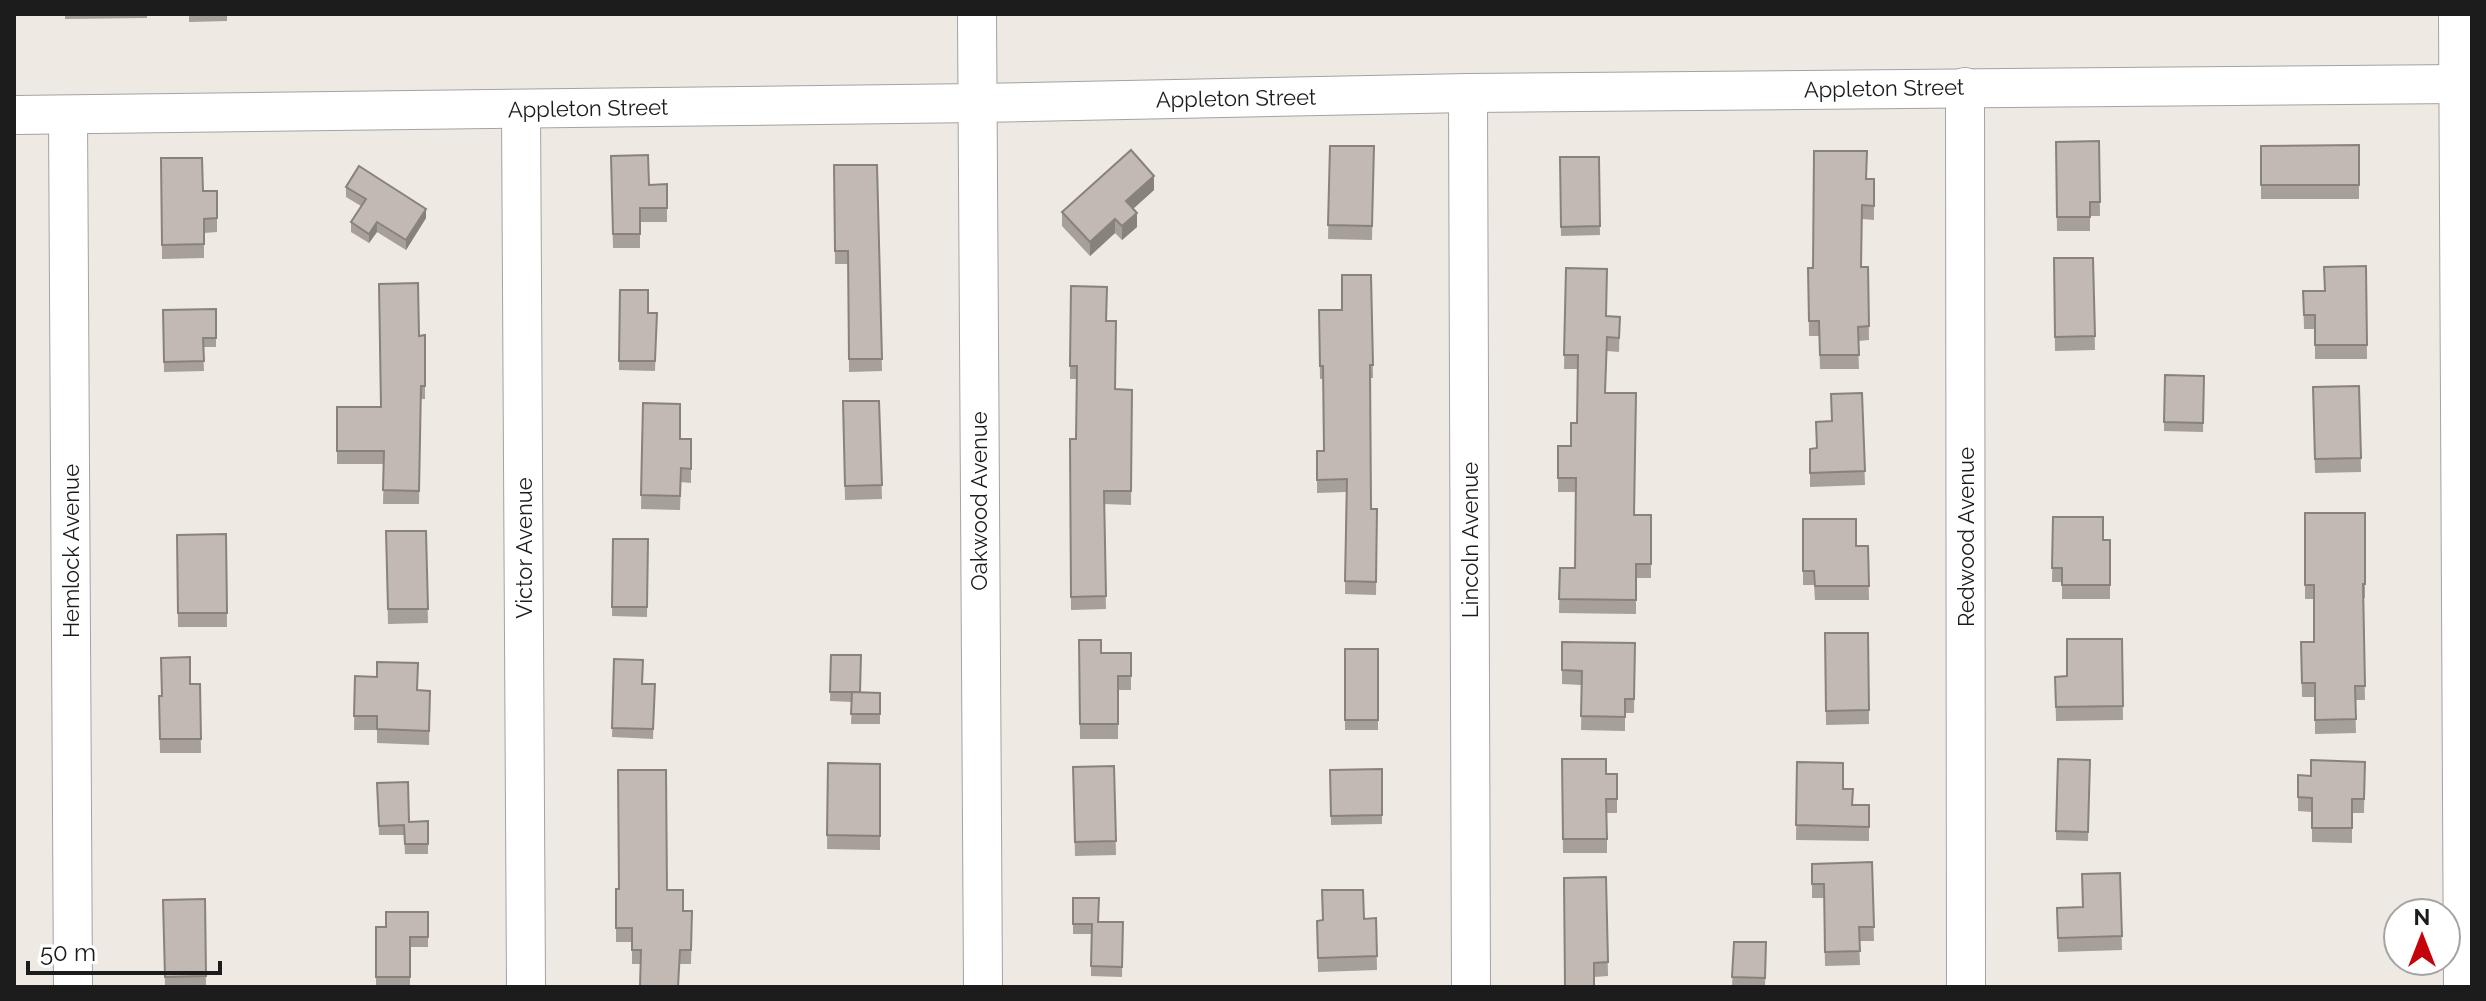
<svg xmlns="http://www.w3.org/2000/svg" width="2486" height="1001" viewBox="0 0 2486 1001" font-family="Raleway,sans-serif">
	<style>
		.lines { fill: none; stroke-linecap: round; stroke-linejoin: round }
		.minor-casing { stroke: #a3a3a3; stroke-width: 40 }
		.minor { stroke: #fff; stroke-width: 38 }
		.wall { fill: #a79f99 }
		.shaded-wall { fill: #88827d }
		.building { fill: #c2b9b2; stroke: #88827d; stroke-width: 2 }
		.labels { text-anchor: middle; stroke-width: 7; stroke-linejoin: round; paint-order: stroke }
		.street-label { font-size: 22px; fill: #1c1c1c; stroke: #fff }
	</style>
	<rect width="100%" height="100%" fill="#eee9e2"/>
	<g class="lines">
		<!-- minor casing -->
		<g class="minor-casing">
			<g id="minor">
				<path d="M977,14L983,987"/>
				<path d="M2458,14L2463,987"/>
				<path d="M1965,87L1966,987"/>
				<path d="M1468,93L1471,987"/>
				<path d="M521,109L526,987"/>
				<path d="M14,115L977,103L1468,93L2458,84"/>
				<path d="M68,115L73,987"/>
			</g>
		</g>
		<!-- minor -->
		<use href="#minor" class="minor"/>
	</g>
	<!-- wall -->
	<g class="wall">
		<path d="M65,14H147V18L65,19Z"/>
		<path d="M189,14H227V21L189,22Z"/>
		<path d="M457,14H488V15Z"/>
		<path d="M2099,141L2100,216H2090V231H2057L2056,142Z"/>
		<path d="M2359,145V199H2261V146Z"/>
		<path d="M1330,146H1374L1372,240L1328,239Z"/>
		<path d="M611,156L649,185L667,184V222H640V248H613Z"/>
		<path d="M1560,157H1599L1600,235L1561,236Z"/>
		<path d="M161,158L203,191H217V232L204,233V258L162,259Z"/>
		<path d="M834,165H877L882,371L849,372L848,264H835Z"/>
		<path d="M1874,179V220L1862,219V267H1868L1869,340L1858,341L1859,369H1820L1819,336H1809L1808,268H1813Z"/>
		<path d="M346,187L426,218L406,250L377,232L369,243L351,232V222L361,206L346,197Z"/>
		<path d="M1154,190L1133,209L1137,227L1122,240L1115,233L1090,256L1062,226V212Z"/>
		<path d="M2054,258H2093L2095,350L2055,351Z"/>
		<path d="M2366,266L2367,359H2315V329H2304L2303,291H2324Z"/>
		<path d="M1566,268L1606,316L1620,317L1619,352L1607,351L1605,393L1634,515H1651V578H1636V614L1559,613L1560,568H1575L1576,492H1558V446H1571L1577,423L1578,369H1564Z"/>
		<path d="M1371,275L1373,378H1370L1371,509H1377L1376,595L1345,594L1346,492L1317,493V451H1323V379H1320L1319,310H1342Z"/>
		<path d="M1071,286L1106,321L1115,389L1132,390L1131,505L1104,504L1106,609L1071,610L1070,439H1076L1077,379H1070Z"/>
		<path d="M620,290L648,313H657L655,371L619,370Z"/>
		<path d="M216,309V347H203L204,371L164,372L163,310Z"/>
		<path d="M419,336L425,386V399H421L419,504H383L384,464H337V407H381Z"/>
		<path d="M2204,376L2203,432L2164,431V422Z"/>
		<path d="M2359,386L2361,472L2315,473L2313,387Z"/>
		<path d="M1862,393L1865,485L1810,487V449L1817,448L1831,421Z"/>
		<path d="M843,401H879L882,499L845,500Z"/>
		<path d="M643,403L680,439H691V483L681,482L680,510L641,509Z"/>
		<path d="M2305,513H2365V598H2363L2365,700H2355L2356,733L2315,734V697H2302L2301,642H2314V599H2305Z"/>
		<path d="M2053,517L2103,540H2110V599H2062V582H2052Z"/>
		<path d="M1803,519L1856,546H1868L1869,600H1815L1814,585H1803Z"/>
		<path d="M386,531H426L428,623L388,624Z"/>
		<path d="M226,534L227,627H178L177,535Z"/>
		<path d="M613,539H648L647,617L612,616Z"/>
		<path d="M1825,633H1868L1869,724L1826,725Z"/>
		<path d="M2122,639L2123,720L2056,721L2055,677L2067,676Z"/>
		<path d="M1079,640L1101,653H1131V690H1118V739H1080Z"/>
		<path d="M1562,642L1635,643L1634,713H1625V731L1581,730L1582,685L1562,684Z"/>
		<rect x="1345" y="649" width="33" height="81"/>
		<path d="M831,655L860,693H880V724H851L852,702L830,701Z"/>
		<path d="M614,659L643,684H655L653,739L612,737Z"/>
		<path d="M355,676L418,690L430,691L429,745L377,743V730H354Z"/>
		<path d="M190,684H200L201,753H160L159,696Z"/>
		<path d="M1562,759L1606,774H1617V813H1607V853H1563Z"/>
		<path d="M2090,760L2088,841L2056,840V831Z"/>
		<path d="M1797,762L1843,789L1853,805H1869V841L1796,840Z"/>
		<path d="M2365,762L2364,813H2352V843L2312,842V812L2298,811V775L2311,776Z"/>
		<path d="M828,763L880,764V850L827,849Z"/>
		<path d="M1114,766L1116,855L1075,856L1073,767Z"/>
		<path d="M1382,769V824L1331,825L1330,770Z"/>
		<path d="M377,783L409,822L428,821V854H405L404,835H379Z"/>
		<path d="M1872,862L1874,941H1859L1860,965L1825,966L1824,898H1812V864Z"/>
		<path d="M2120,873L2122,950L2058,952L2057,908L2083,907Z"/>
		<path d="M1606,877L1608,976L1594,977L1565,987Z"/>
		<path d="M616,889L667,890L683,911H692L691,964H632V942H616Z"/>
		<path d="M1073,898L1099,922H1123L1122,977L1091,976V934H1073Z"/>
		<path d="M205,899L206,987H165L163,900Z"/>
		<path d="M428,912V947H410V987L376,986V927H386Z"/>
		<path d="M1376,918L1377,970L1318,972L1317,921Z"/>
		<path d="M1734,942H1766L1765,987H1732Z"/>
	</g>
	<!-- shaded-wall -->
	<g class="shaded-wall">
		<path d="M1154,176V190L1126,215V201Z"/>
		<path d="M426,209V218L406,250V240Z"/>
		<path d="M1137,213V227L1122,240V226Z"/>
		<path d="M1115,219V233L1090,256V242Z"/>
		<path d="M377,222V232L369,243V234Z"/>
	</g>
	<!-- building -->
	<g class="building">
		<path d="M2099,141L2100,202H2090V217H2057L2056,142Z"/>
		<path d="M2359,145V185H2261V146Z"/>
		<path d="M1330,146H1374L1372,226L1328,225Z"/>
		<path d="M1131,150L1154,176L1126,201L1137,213L1122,226L1115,219L1090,242L1062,212Z"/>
		<path d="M1814,151H1867L1866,179H1874V206L1862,205L1861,267H1868L1869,326L1858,327L1859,355H1820L1819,321H1809L1808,268H1813Z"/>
		<path d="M648,155L649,185L667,184V208H640V234H613L611,156Z"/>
		<path d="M1560,157H1599L1600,226L1561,227Z"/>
		<path d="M161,158H202L203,191H217V218L204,219V244L162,245Z"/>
		<path d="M834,165H877L882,359H849L848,251H835Z"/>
		<path d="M359,166L426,209L406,240L377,222L369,234L351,222L366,199L346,187Z"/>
		<path d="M2054,258H2093L2095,336L2055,337Z"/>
		<path d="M2366,266L2367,345H2315V315H2304L2303,291H2325L2324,267Z"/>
		<path d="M1566,268L1607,269L1606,316L1620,317L1619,338L1607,337L1605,393H1636L1634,515H1651V564H1636V600L1559,599L1560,568H1575L1576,478H1558V446H1571V423H1577L1578,355H1564Z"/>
		<path d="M1342,275H1371L1373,365H1370L1371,509H1377L1376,582L1345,581L1347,479L1317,480V451H1324L1323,366H1320L1319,310H1342Z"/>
		<path d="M418,283L419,336L425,335V386H421L419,491L383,490L384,451H337V407H381L379,284Z"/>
		<path d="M1071,286L1107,287L1106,321H1116L1115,389L1132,390L1131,491H1104L1106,596L1071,597L1070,439H1076L1077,366H1070Z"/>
		<path d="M620,290H648V313H657L655,361H619Z"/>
		<path d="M216,309V338H203L204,361L164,362L163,310Z"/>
		<path d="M2165,375L2204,376L2203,423L2164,422Z"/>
		<path d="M2359,386L2361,458L2315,459L2313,387Z"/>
		<path d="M1862,393L1865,471L1810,473V449L1817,448L1816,422L1832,421L1831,394Z"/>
		<path d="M843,401H879L882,485L845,486Z"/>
		<path d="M643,403L680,404V439H691V469L681,468L680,496L641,495Z"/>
		<path d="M2305,513H2365V584H2363L2365,686H2355L2356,719L2315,720V683H2302L2301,642H2314V585H2305Z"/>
		<path d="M2053,517H2103V540H2110V585H2062V568H2052Z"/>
		<path d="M1803,519H1856V546H1868L1869,586H1815L1814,571H1803Z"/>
		<path d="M386,531H426L428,609H388Z"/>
		<path d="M226,534L227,613H178L177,535Z"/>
		<path d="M613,539H648L647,607H612Z"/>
		<path d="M1825,633H1868L1869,710L1826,711Z"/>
		<path d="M2067,639H2122L2123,706L2056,707L2055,677L2067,676Z"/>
		<path d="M1079,640H1101V653H1131V676H1118V724H1080Z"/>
		<path d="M1562,642L1635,643L1634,699H1625V717L1581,716L1582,671L1562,670Z"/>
		<rect x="1345" y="649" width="33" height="71"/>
		<path d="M831,655H861L860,692H830Z"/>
		<path d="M190,657V684H200L201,739H160L159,696H162L161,658Z"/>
		<path d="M614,659L643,660L642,684H655L653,729L612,728Z"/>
		<path d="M377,662L418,663L417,690L430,691L429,731L377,729V716H354L355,676L377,677Z"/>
		<path d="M852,692L880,693V714H851Z"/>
		<path d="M1562,759H1606V774H1617V799H1606L1607,839H1563Z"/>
		<path d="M2058,759L2090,760L2088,832L2056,831Z"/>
		<path d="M2311,760L2365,762L2364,799H2352V828H2312V798L2298,797V775L2311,776Z"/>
		<path d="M1797,762L1843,763V789H1853L1852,805H1869V827L1796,825Z"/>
		<path d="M828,763L880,764V836L827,835Z"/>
		<path d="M1114,766L1116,841L1075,842L1073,767Z"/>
		<path d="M1382,769V815L1331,816L1330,770Z"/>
		<path d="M618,770H666L667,890H683V911H692L691,950H680L678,987H640L641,950H632V928H616V889H619Z"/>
		<path d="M408,782L409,822L428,821V844H405L404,825L379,826L377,783Z"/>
		<path d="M1872,862L1874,927H1859L1860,951L1825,952L1824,884H1812V864Z"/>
		<path d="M2120,873L2122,936L2058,938L2057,908L2083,907L2082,874Z"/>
		<path d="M1606,877L1608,962L1594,963V987H1565L1564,878Z"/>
		<path d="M1322,890H1363L1364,919L1376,918L1377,956L1318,958L1317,921L1323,920Z"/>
		<path d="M1073,898H1099L1098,922H1123L1122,967L1091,966L1092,924H1073Z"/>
		<path d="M205,899L206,976L165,977L163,900Z"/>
		<path d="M386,912H428V937H410V977H376V927H386Z"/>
		<path d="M1734,942H1766L1765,978L1732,977Z"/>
	</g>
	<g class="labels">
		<!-- street labels -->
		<g class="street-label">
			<text transform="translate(1884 88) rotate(-1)" y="8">Appleton Street</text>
			<text transform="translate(1236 98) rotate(-1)" y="8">Appleton Street</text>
			<text transform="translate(588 108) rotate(-1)" y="8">Appleton Street</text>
			<text transform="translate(979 501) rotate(-90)" y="8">Oakwood Avenue</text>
			<text transform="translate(1966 537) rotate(-90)" y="8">Redwood Avenue</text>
			<text transform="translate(1470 540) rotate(-90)" y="8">Lincoln Avenue</text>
			<text transform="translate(524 548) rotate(-90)" y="8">Victor Avenue</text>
			<text transform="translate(71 551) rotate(-90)" y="8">Hemlock Avenue</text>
		</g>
	</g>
	<!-- border -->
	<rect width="2486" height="1001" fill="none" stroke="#1c1c1c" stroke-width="32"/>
	<!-- north arrow -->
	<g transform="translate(2422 937)"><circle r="38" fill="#ffffff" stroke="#a4a4a4" stroke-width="2"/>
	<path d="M0-6L14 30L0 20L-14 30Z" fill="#c5030a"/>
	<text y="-12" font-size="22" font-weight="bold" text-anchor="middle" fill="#1c1c1c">N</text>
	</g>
	<!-- scale -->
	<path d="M28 961v12h192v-12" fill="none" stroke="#1c1c1c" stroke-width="4"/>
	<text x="40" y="961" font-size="24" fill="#1c1c1c" stroke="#ffffff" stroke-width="6" paint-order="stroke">50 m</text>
</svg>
